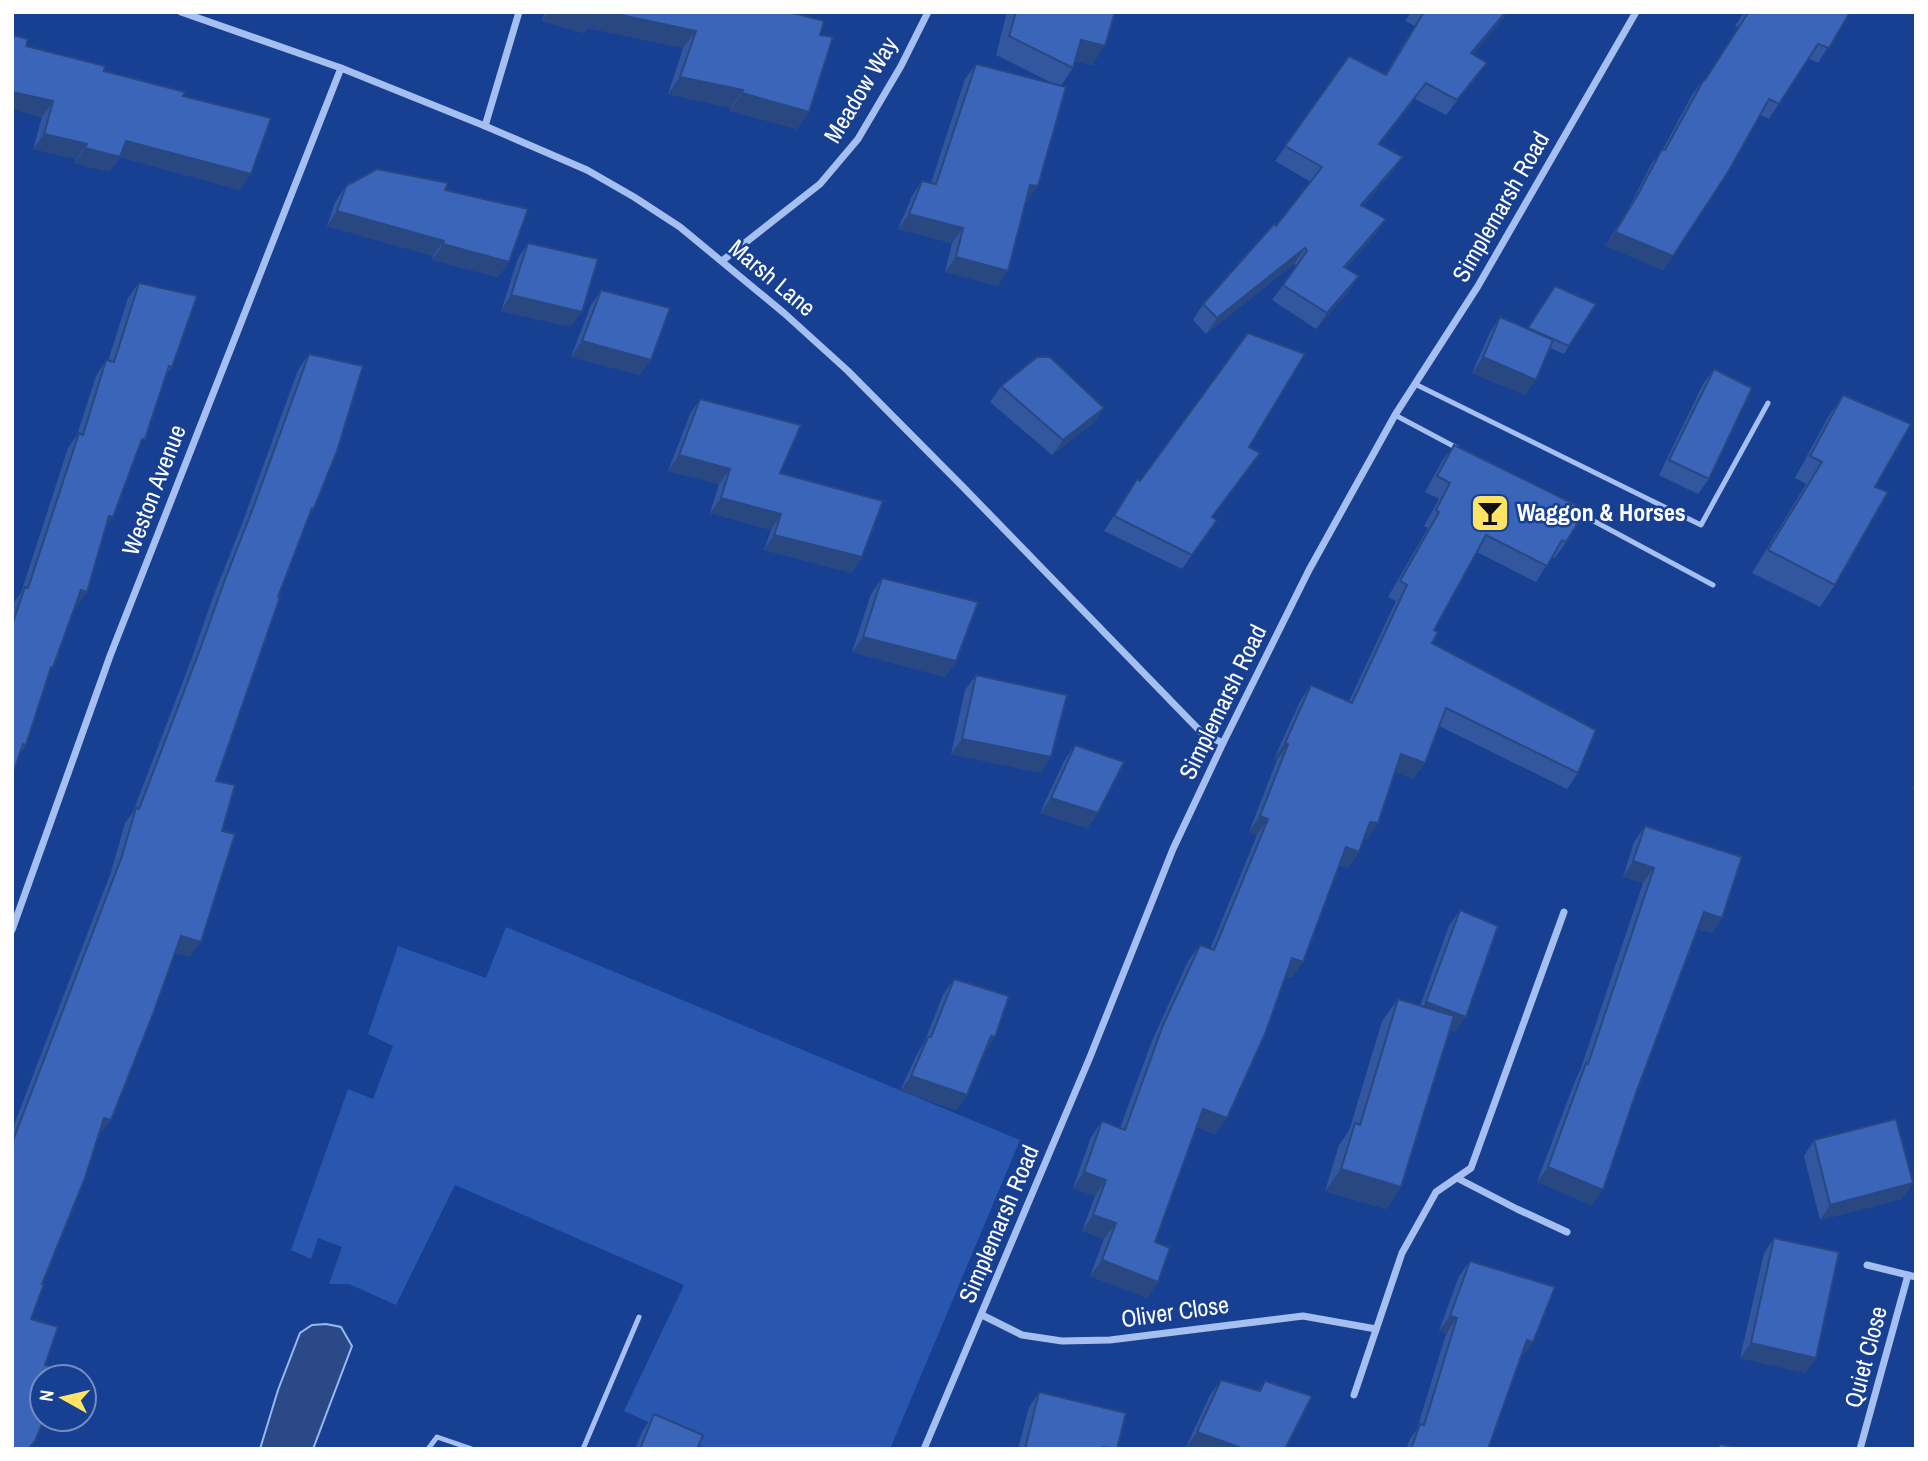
<svg xmlns="http://www.w3.org/2000/svg" width="1928" height="1461" viewBox="0 0 1928 1461" font-family="'Archivo Narrow',sans-serif">
	<style>
		.green { fill: #2957b0 }
		.water { fill: #2c4987; stroke: #98b8f3; stroke-width: 2 }
		.lines { fill: none; stroke-linecap: round; stroke-linejoin: round }
		.service { stroke: #a5bff0; stroke-width: 5 }
		.minor { stroke: #a5bff0; stroke-width: 7 }
		.wall { fill: #33579e }
		.shaded-wall { fill: #294781 }
		.building { fill: #3b65b8; stroke: #294781; stroke-width: 2 }
		.labels { text-anchor: middle; stroke-width: 5; stroke-linejoin: round; paint-order: stroke }
		.street-label { font-size: 24px; fill: #fff; stroke: #173f92 }
		.poi-label { font-size: 24px; font-weight: bold; fill: #fff; stroke: #173f92; text-anchor: start }
	</style>
	<rect width="100%" height="100%" fill="#173f92"/>
	<!-- green -->
	<path class="green" d="M506,927L1020,1140L890,1449H708L624,1411L684,1285L455,1185L396,1305L349,1284H329L342,1247L318,1238L311,1259L291,1250L348,1089L373,1099L393,1046L368,1034L398,946L486,978Z"/>
	<!-- water -->
	<path class="water" d="M326,1324L341,1327L352,1346L313,1449H260L278,1390L300,1333L312,1325Z"/>
	<g class="lines">
		<!-- service -->
		<g class="service">
			<path d="M1415,384L1701,525L1768,403"/>
			<path d="M1395,415L1457,448"/>
			<path d="M1577,512L1713,585"/>
			<path d="M428,1449L437,1437L472,1449"/>
			<path d="M583,1449L639,1317"/>
		</g>
		<!-- minor -->
		<g class="minor">
			<path d="M181,12L341,68L485,126L587,170L634,197L680,227L784,313L848,371L965,489L1203,734L1223,743"/>
			<path d="M485,126L519,12"/>
			<path d="M722,261L820,184L858,139L901,66L928,12"/>
			<path d="M12,930L110,656L341,68"/>
			<path d="M1457,1178L1517,1209L1567,1232"/>
			<path d="M1867,1265L1916,1277"/>
			<path d="M982,1315L1022,1335L1062,1341L1110,1340L1303,1316L1376,1329"/>
			<path d="M1354,1395L1402,1253L1436,1192L1471,1168L1564,912"/>
			<path d="M924,1449L1090,1057L1173,849L1223,743L1309,570L1395,415L1478,286L1636,12"/>
			<path d="M1860,1449L1908,1275"/>
		</g>
	</g>
	<!-- wall -->
	<g class="wall">
		<path d="M545,12H789L820,35L809,112L797,129L730,111L731,108L668,94L683,48L588,28L584,33L542,21Z"/>
		<path d="M1007,12H1115L1092,65L1075,61L1073,68L1061,86L1027,202L1026,201L998,286L945,272L952,243L898,229L912,196L922,181L931,183L965,79L976,64L1054,84L996,55Z"/>
		<path d="M1411,12H1508L1473,54L1487,63L1476,78L1446,115L1415,99L1380,144L1403,157L1392,172L1363,206L1386,219L1376,234L1346,268L1359,276L1349,291L1316,329L1272,300L1297,266L1294,264L1206,334L1193,320L1203,304L1276,226L1311,182L1275,161L1349,56L1385,74L1415,26L1405,21Z"/>
		<path d="M1744,12H1850L1818,63L1808,58L1769,119L1760,115L1673,256L1663,270L1605,246L1627,211L1652,163L1663,149L1693,93L1704,79H1705L1738,27L1735,26Z"/>
		<path d="M12,35L26,46L183,96L240,190L120,157L109,172L74,163L76,159L33,149L42,117L12,109Z"/>
		<path d="M346,186L445,190L509,262L498,277L432,260L433,256L327,226L335,202Z"/>
		<path d="M528,243L571,327L501,311L518,258Z"/>
		<path d="M139,283L172,367L165,376L113,517L105,528L87,592L76,607H75L50,672L26,745L19,755L12,776V608L14,602L21,593L68,448L77,435L96,376L106,360L108,361L128,298Z"/>
		<path d="M601,290L651,360L640,375L571,357L591,305Z"/>
		<path d="M1500,317L1569,346L1564,354L1550,348L1525,395L1472,373L1490,332Z"/>
		<path d="M309,354L314,508L309,516L278,597L216,781L222,831L190,957L175,953L100,1135H99L42,1284L31,1319L45,1365L35,1441L29,1449H12V1130L111,872L125,823L133,812L191,660L213,597L242,524L298,370Z"/>
		<path d="M1714,369L1709,479L1698,494L1659,475L1703,384Z"/>
		<path d="M1001,386L1104,408L1093,423L1052,455L990,402Z"/>
		<path d="M1843,395L1875,487L1835,585L1820,607L1752,573L1806,484L1795,478L1828,417Z"/>
		<path d="M700,399L780,473L862,557L852,573L764,550L771,530L710,513L719,484L668,471L690,414Z"/>
		<path d="M1454,445L1566,542L1555,558L1552,557L1536,582L1477,552L1434,630L1432,643L1578,773L1567,789L1439,726L1425,763L1413,779L1395,772L1378,823L1367,839H1364L1359,852L1348,868L1339,865L1292,978L1286,976L1227,1118L1215,1134L1196,1127L1155,1242L1158,1282L1147,1298L1090,1276L1104,1239L1082,1231L1095,1196L1073,1188L1091,1137L1102,1121L1120,1128L1152,1041L1188,961L1200,945L1210,949L1257,835L1249,832L1277,760L1274,759L1300,701L1311,685L1349,701L1396,601L1388,597L1428,528L1424,526L1439,499L1425,492L1442,461Z"/>
		<path d="M1249,447L1260,453L1212,517L1217,520L1182,569L1104,531L1137,479L1140,481Z"/>
		<path d="M882,578L956,661L945,677L852,652L871,594Z"/>
		<path d="M976,675L1041,773L951,754L965,690Z"/>
		<path d="M1075,745L1098,813L1087,828L1040,813L1064,761Z"/>
		<path d="M1916,784V795L1913,788Z"/>
		<path d="M1645,826L1722,918L1712,933L1697,929L1592,1205L1537,1182L1576,1078L1580,1071L1643,883L1623,877L1634,842Z"/>
		<path d="M1460,910L1455,1032L1450,1030L1401,1187L1386,1209L1325,1191L1339,1145L1349,1131L1382,1021L1398,999L1420,1006L1449,926Z"/>
		<path d="M954,979L984,1052L967,1095L956,1110L900,1091L918,1052L924,1043L943,995Z"/>
		<path d="M1814,1140L1902,1199L1820,1220L1804,1156Z"/>
		<path d="M1774,1238L1816,1358L1805,1373L1740,1358L1764,1253Z"/>
		<path d="M1470,1261L1533,1342L1521,1357L1488,1449H1406L1410,1439L1417,1429L1446,1334L1439,1331L1459,1276Z"/>
		<path d="M1221,1380L1258,1390L1265,1381L1285,1449H1190L1186,1447L1210,1395Z"/>
		<path d="M1039,1392L1117,1449H1018L1029,1407Z"/>
		<path d="M654,1414L698,1447L702,1449H635L643,1430Z"/>
	</g>
	<!-- shaded-wall -->
	<g class="shaded-wall">
		<path d="M548,12H607L696,31L683,48L588,28L584,33L542,21Z"/>
		<path d="M1506,12H1508L1504,18L1460,69L1471,53Z"/>
		<path d="M1081,40L1105,46L1092,65L1068,59Z"/>
		<path d="M1487,63L1476,78L1446,115L1457,100Z"/>
		<path d="M680,77L743,90L731,108L668,94Z"/>
		<path d="M1426,83L1415,99L1368,159L1379,144Z"/>
		<path d="M12,92L53,101L42,117L12,109Z"/>
		<path d="M742,93L809,112L797,129L730,111Z"/>
		<path d="M44,134L87,144L76,159L33,149Z"/>
		<path d="M126,141L251,174L240,190L120,157L109,172L74,163L85,148Z"/>
		<path d="M1403,157L1392,172L1351,220L1361,205Z"/>
		<path d="M1030,185L1038,186L1027,202L1019,200Z"/>
		<path d="M337,211L444,241L433,256L327,226Z"/>
		<path d="M909,214L963,228L952,243L898,229Z"/>
		<path d="M1386,219L1376,234L1333,282L1344,267Z"/>
		<path d="M1615,232L1673,256L1663,270L1605,246Z"/>
		<path d="M443,244L509,262L498,277L432,260Z"/>
		<path d="M1305,248L1294,264L1206,334L1217,318Z"/>
		<path d="M956,257L1008,271L998,286L945,272Z"/>
		<path d="M1359,276L1349,291L1316,329L1327,313Z"/>
		<path d="M511,295L582,312L571,327L501,311Z"/>
		<path d="M582,341L651,360L640,375L571,357Z"/>
		<path d="M1483,357L1536,380L1525,395L1472,373Z"/>
		<path d="M1104,408L1093,423L1052,455L1063,440Z"/>
		<path d="M679,455L730,469L719,484L668,471Z"/>
		<path d="M721,498L781,514L771,530L710,513Z"/>
		<path d="M109,516L113,517L102,533Z"/>
		<path d="M774,535L862,557L852,573L764,550Z"/>
		<path d="M81,590L87,592L76,607L70,606Z"/>
		<path d="M863,637L956,661L945,677L852,652Z"/>
		<path d="M962,739L1051,757L1041,773L951,754Z"/>
		<path d="M1285,743L1288,744L1277,760L1274,759Z"/>
		<path d="M1401,754L1425,763L1413,779L1389,770Z"/>
		<path d="M1051,798L1098,813L1087,828L1040,813Z"/>
		<path d="M1260,816L1268,819L1257,835L1249,832Z"/>
		<path d="M1370,822L1378,823L1367,839H1359Z"/>
		<path d="M1346,847L1359,852L1348,868L1335,863Z"/>
		<path d="M1633,861L1654,868L1643,883L1623,877Z"/>
		<path d="M1704,912L1722,918L1712,933L1693,927Z"/>
		<path d="M181,936L201,942L190,957L170,951Z"/>
		<path d="M1292,958L1303,962L1292,978L1281,974Z"/>
		<path d="M1426,1002L1466,1017L1455,1032L1415,1018Z"/>
		<path d="M991,1036L995,1037L985,1052Z"/>
		<path d="M911,1076L967,1095L956,1110L900,1091Z"/>
		<path d="M1203,1109L1227,1118L1215,1134L1192,1125Z"/>
		<path d="M104,1118L111,1120L100,1135L94,1133Z"/>
		<path d="M1548,1167L1603,1190L1592,1205L1537,1182Z"/>
		<path d="M1341,1169L1401,1187L1386,1209L1325,1191Z"/>
		<path d="M1084,1172L1106,1180L1095,1196L1073,1188Z"/>
		<path d="M1913,1183L1902,1199L1820,1220L1830,1205Z"/>
		<path d="M1093,1215L1116,1223L1104,1239L1082,1231Z"/>
		<path d="M1102,1260L1158,1282L1147,1298L1090,1276Z"/>
		<path d="M1450,1316L1457,1318L1446,1334L1439,1331Z"/>
		<path d="M1527,1340L1533,1342L1522,1357L1517,1356Z"/>
		<path d="M1751,1343L1816,1358L1805,1373L1740,1358Z"/>
		<path d="M1197,1432L1244,1449H1190L1186,1447Z"/>
	</g>
	<!-- building -->
	<g class="building">
		<path d="M583,12H597L596,16Z"/>
		<path d="M607,12H765L769,13L770,12H789L824,21L820,35L833,37L809,112L742,93L743,90L680,77L696,31Z"/>
		<path d="M1016,12H1115L1105,46L1081,40L1073,68L1009,36Z"/>
		<path d="M1424,12H1506L1471,53L1487,63L1457,100L1426,83L1379,144L1403,157L1361,205L1386,219L1344,267L1359,276L1327,313L1283,285L1307,251L1305,248L1217,318L1203,304L1274,224L1276,226L1322,167L1285,146L1349,56L1386,75Z"/>
		<path d="M1746,12H1850L1829,48L1818,44L1779,104L1769,99L1728,172L1673,256L1615,232L1637,196L1662,149L1665,150L1704,79L1705,80L1748,13Z"/>
		<path d="M12,35L28,39L26,46L105,66L104,71L185,92L183,96L271,118L251,174L126,141L120,157L85,148L87,144L44,134L53,101L12,92Z"/>
		<path d="M976,64L1066,87L1038,186L1030,185L1008,271L956,257L963,228L909,214L922,181L936,184Z"/>
		<path d="M377,169L448,183L445,190L528,209L509,262L443,244L444,241L337,211L346,186Z"/>
		<path d="M528,243L598,259L582,312L511,295Z"/>
		<path d="M139,283L197,296L172,367L169,366L145,439H142L113,517L109,516L87,592L81,590L53,667H51L26,745L23,744L12,776V625L25,587L28,588L79,433L83,435L106,360L114,362Z"/>
		<path d="M1555,286L1596,304L1569,346L1528,328Z"/>
		<path d="M601,290L670,308L651,360L582,341Z"/>
		<path d="M1500,317L1553,340L1536,380L1483,357Z"/>
		<path d="M1248,333L1305,354L1249,447L1260,453L1212,517L1217,520L1192,555L1114,516L1137,479L1140,481Z"/>
		<path d="M309,354L363,366L337,451L314,508H312L278,597H280L216,781L235,785L222,831L235,834L201,942L181,936L153,1014L111,1120L104,1118L85,1178L42,1284H44L31,1319L58,1327L45,1365L64,1369L61,1377H42V1419H44L35,1441L28,1449H12V1143L122,856L136,808L139,809L202,644L224,582L253,508Z"/>
		<path d="M1037,357H1050L1104,408L1063,440L1001,386Z"/>
		<path d="M1714,369L1752,388L1709,479L1669,460Z"/>
		<path d="M1843,395L1911,424L1875,487L1888,492L1835,585L1768,550L1822,462L1810,456Z"/>
		<path d="M700,399L801,425L780,473L883,501L862,557L774,535L781,514L721,498L730,469L679,455Z"/>
		<path d="M1454,445L1586,510L1566,542L1562,540L1547,566L1486,535L1434,630L1438,632L1432,643L1596,730L1578,773L1446,708L1425,763L1401,754L1378,823L1370,822L1359,852L1346,847L1303,962L1292,958L1265,1034L1227,1118L1203,1109L1155,1242L1170,1248L1158,1282L1102,1260L1116,1223L1093,1215L1106,1180L1084,1172L1102,1121L1125,1130L1163,1025L1200,945L1214,950L1268,819L1260,816L1288,744L1285,743L1311,685L1352,703L1407,585L1400,581L1439,512L1436,510L1450,483L1437,476Z"/>
		<path d="M882,578L978,602L956,661L863,637Z"/>
		<path d="M976,675L1067,695L1051,757L962,739Z"/>
		<path d="M1075,745L1124,762L1098,813L1051,798Z"/>
		<path d="M1645,826L1742,857L1722,918L1704,912L1636,1093L1603,1190L1548,1167L1586,1063L1588,1064L1654,868L1633,861Z"/>
		<path d="M1460,910L1498,926L1466,1017L1426,1002Z"/>
		<path d="M954,979L1009,996L995,1037L991,1036L967,1095L911,1076L928,1037H931Z"/>
		<path d="M1398,999L1454,1016L1401,1187L1341,1169L1355,1123L1360,1125Z"/>
		<path d="M1896,1119L1913,1183L1830,1205L1814,1140Z"/>
		<path d="M1774,1238L1839,1252L1816,1358L1751,1343Z"/>
		<path d="M1470,1261L1555,1287L1533,1342L1527,1340L1488,1449H1411L1420,1424L1424,1425L1457,1318L1450,1316Z"/>
		<path d="M1221,1380L1260,1391L1265,1381L1312,1396L1285,1449H1244L1197,1432Z"/>
		<path d="M1039,1392L1126,1413L1117,1449L1103,1447L1102,1449H1025Z"/>
		<path d="M654,1414L703,1435L698,1447L702,1449H640Z"/>
		<path d="M1720,1444L1739,1449H1718Z"/>
	</g>
	<!-- icons -->
	<defs>
		<g id="bar-square" transform="scale(2.0125)"><rect x="-9" y="-9" width="18" height="18" rx="4" fill="#ffe364" stroke="#173f92"/><path d="M-6-5H6L.8 .8V4.5H3.5V6h-7V4.5H-.8V.8Z" fill="#111"/></g>
	</defs>
	<g fill-rule="evenodd">
		<use href="#bar-square" x="1490" y="513"/>
	</g>
	<g class="labels">
		<!-- street labels -->
		<g class="street-label">
			<text transform="translate(861 90) rotate(-59)" y="8">Meadow Way</text>
			<text transform="translate(1501 207) rotate(-60)" y="8">Simplemarsh Road</text>
			<text transform="translate(772 278) rotate(40)" y="8">Marsh Lane</text>
			<text transform="translate(154 490) rotate(-69)" y="8">Weston Avenue</text>
			<text transform="translate(1223 702) rotate(-64)" y="8">Simplemarsh Road</text>
			<text transform="translate(999 1224) rotate(-67)" y="8">Simplemarsh Road</text>
			<text transform="translate(1175 1312) rotate(-8)" y="8">Oliver Close</text>
			<text transform="translate(1866 1357) rotate(-75)" y="8">Quiet Close</text>
		</g>
		<!-- poi labels -->
		<g class="poi-label">
			<text x="1517" y="521">Waggon &amp; Horses</text>
		</g>
	</g>
	<!-- border -->
	<rect width="1928" height="1461" fill="none" stroke="#ffffff" stroke-width="28"/>
	<!-- north arrow -->
	<g transform="translate(63 1398) rotate(278)"><circle r="33" fill="#173f92" stroke="#748cbe" stroke-width="2"/>
	<path d="M0-5L12 26L0 18L-12 26Z" fill="#ffe364"/>
	<text y="-10" font-size="19" font-weight="bold" text-anchor="middle" fill="#ffffff">N</text>
	</g>
</svg>
